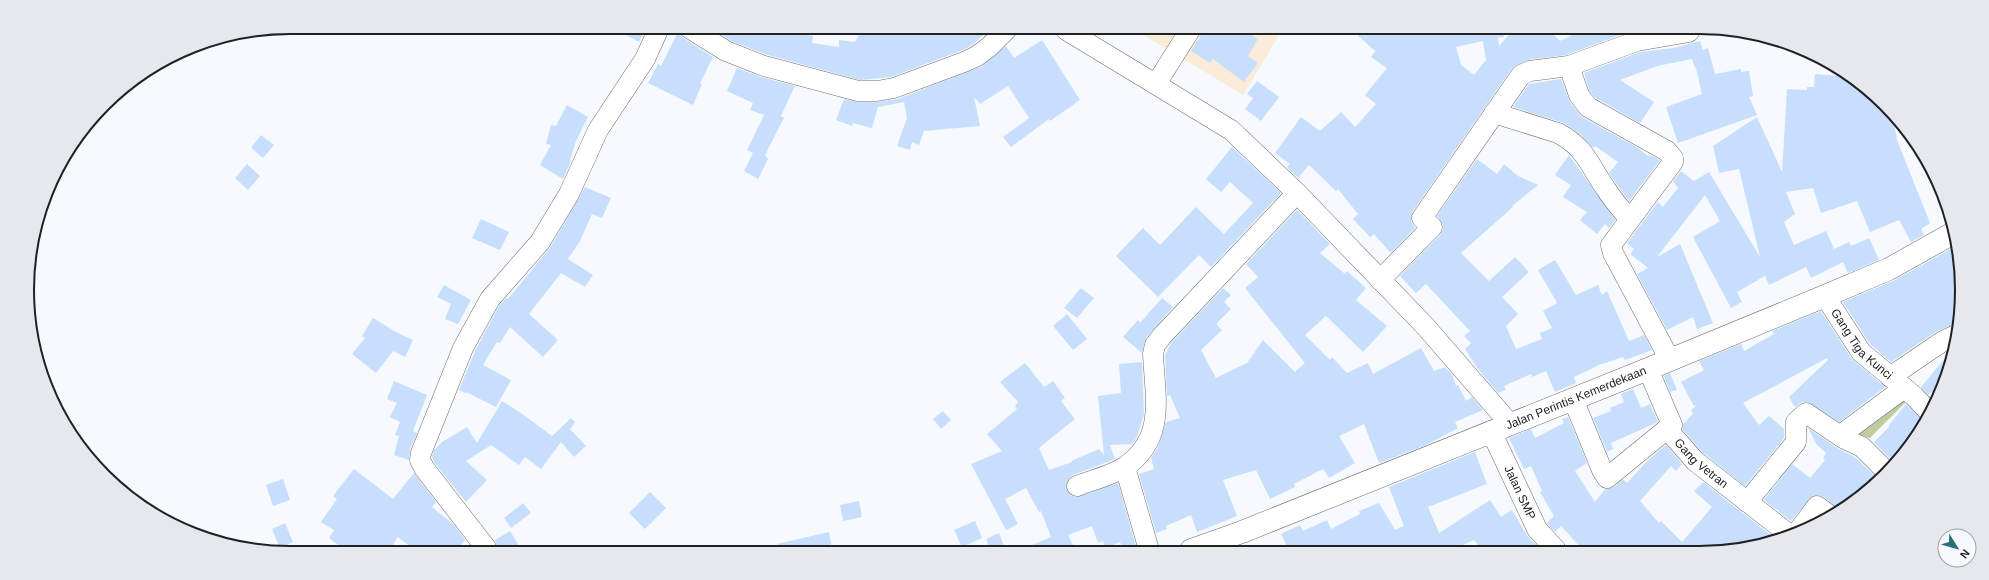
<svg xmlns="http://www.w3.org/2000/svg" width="1989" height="580" viewBox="0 0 1989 580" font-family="Helvetica,sans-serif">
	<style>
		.education { fill: #fbecd9 }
		.green { fill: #c0cc9f }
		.building { fill: #c8defd; fill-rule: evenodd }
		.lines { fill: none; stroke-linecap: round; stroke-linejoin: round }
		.minor-casing { stroke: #6b6d71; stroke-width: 21 }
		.major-casing { stroke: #6b6d71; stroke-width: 23 }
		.minor { stroke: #fff; stroke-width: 20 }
		.major { stroke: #fff; stroke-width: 22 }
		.labels { text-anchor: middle; stroke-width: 4; stroke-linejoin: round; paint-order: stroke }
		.street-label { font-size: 12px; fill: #202123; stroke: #f6f9fd }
		.rim { fill: none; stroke: #202123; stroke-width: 2 }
	</style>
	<rect width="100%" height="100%" fill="#f6f9fd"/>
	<!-- education -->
	<path class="education" d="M1135,30H1282L1243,95Z"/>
	<!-- green -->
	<path class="green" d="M1911,397L1870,438L1846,431Z"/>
	<!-- building -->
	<g class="building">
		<path d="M613,28H646L639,42Z"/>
		<path d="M712,28L784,29L782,31L813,36L812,43L839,47V40L855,42L862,29H990L971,46L960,51L891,77L860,80L768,55L731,41Z"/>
		<path d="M1204,30H1243L1258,39L1248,56L1258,63L1244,82L1213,59L1210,63L1191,51Z"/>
		<path d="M1353,31H1503L1504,37L1498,38L1499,46L1512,31H1550L1560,41L1580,31L1628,32L1566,55L1528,60L1512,68L1413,211L1411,222L1415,228L1391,253L1374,234L1370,237L1353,219L1358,214L1338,189L1336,191L1309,165L1298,178L1287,167L1290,164L1275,153L1301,117L1320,131L1341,112L1355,127L1376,104L1365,95L1387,68L1371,57L1375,51ZM1483,41L1486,60L1474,75L1461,65L1456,47Z"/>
		<path d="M678,32L683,38L713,57L700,83L702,84L693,105L648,83L658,64L661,66Z"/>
		<path d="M1042,40L1080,100L1050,121L1049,119L1011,147L1003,137L1029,118L1008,86L980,104L974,97L980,126L924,131L919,145L912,142L910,150L897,146L907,118L904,102L878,107L872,128L853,123L852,126L836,120L844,99L858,102H877L898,99L982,66L1006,46L1014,58Z"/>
		<path d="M1700,41L1703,50L1708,48L1715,74L1741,69V72L1749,71L1753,96L1749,97L1757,115L1678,143L1666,107L1702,94L1696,68H1695L1692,59L1657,66L1620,80L1654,102L1640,123L1596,98L1589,90L1584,73L1640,52L1674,48Z"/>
		<path d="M737,68L761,77L795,86L781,116L784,118L765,155L768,159L758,179L744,171L753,153L747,150L764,115L750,110L753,103L727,91Z"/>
		<path d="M1841,69L1885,104L1892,112L1897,140L1930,223L1921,229L1924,235L1911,242L1899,220L1870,232L1857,201L1821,213L1813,188L1786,192L1795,214L1784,222L1794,245L1826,231L1834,249L1849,242L1851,246L1869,238L1879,260L1848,273L1843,262L1811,278L1806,267L1769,285L1765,276L1737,292L1742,302L1731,308L1693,237L1720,221L1705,195L1657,257L1680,244L1713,323L1697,329L1693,317L1667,330L1637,274L1648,268L1630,254L1634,249L1627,243L1658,202L1663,207L1678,188L1673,181L1681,171L1694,181L1709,172L1760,257L1739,169L1719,173L1713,146L1757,117L1782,172L1787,89L1807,90V87H1814L1815,74L1840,76Z"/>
		<path d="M1561,79L1570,102L1582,117L1638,148L1649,157L1650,155L1660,160L1629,201L1609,173L1618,162L1595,146L1593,148L1582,136L1564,123L1513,107L1529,84Z"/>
		<path d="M1257,81L1279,97L1261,121L1245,109L1253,98L1247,94Z"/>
		<path d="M567,105L588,117L576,141L570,160L571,161L563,179L540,165L551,145L546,144L551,125L556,126Z"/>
		<path d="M261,135L274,145L263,158L251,148Z"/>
		<path d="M1232,147L1281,193L1211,267L1199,255L1158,297L1116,256L1143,228L1160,245L1196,207L1224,234L1253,203L1230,182L1221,192L1206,179Z"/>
		<path d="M1569,155L1615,220L1609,228L1605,224L1597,234L1580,220L1587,212L1563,197L1571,185L1555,175Z"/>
		<path d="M1477,159L1497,174L1504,164L1518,176L1538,185L1512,206L1513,207L1461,253L1489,281L1515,257L1529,272L1502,297L1518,314L1506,326L1516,349L1542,339L1540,333L1552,328L1543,311L1557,303L1538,270L1555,260L1576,295L1598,285L1602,295L1607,291L1629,341L1644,335L1652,350L1625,360L1623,357L1599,365L1574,377L1576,383L1555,392L1546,371L1532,377L1531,374L1504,386L1506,390L1498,393L1478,369L1465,349L1471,343L1464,336L1470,331L1426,284L1416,293L1400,276L1440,235L1443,229V224L1437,216Z"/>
		<path d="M247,164L260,176L248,190L235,178Z"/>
		<path d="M585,187L611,198L602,218L592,214L580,241L568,259L593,275L585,287L561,273L529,314L558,340L543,357L510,327L500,343L497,342L483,365L511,380L496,407L466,392L465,393L459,390L476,349L499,306L506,298L508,299L550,248Z"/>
		<path d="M1297,210L1330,244L1320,253L1345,274L1347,271L1366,288L1356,300L1387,326L1363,352L1326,316L1305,335L1330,360L1332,357L1347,373L1368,363L1373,374L1421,348L1434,371L1445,367L1452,374L1456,386L1458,385L1466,401L1472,397L1483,410L1455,422L1458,428L1426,445L1379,463L1364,424L1339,436L1355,463L1329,478L1323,469L1294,484L1295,487L1270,499L1256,470L1223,480L1237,516L1197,532L1191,515L1166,526L1167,529L1156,533L1139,474L1154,469L1151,458L1158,447L1166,422L1180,418L1170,395L1167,396L1165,355L1171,343L1223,288L1231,295L1224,302L1231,309L1216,324L1222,330L1201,350L1216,378L1247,363L1263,340L1295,372L1305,363L1245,288L1258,277L1246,264Z"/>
		<path d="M481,219L509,232L500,250L472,238Z"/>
		<path d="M1958,245L1962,290L1959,323L1937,331L1891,362L1870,344L1843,302L1895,280Z"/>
		<path d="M444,285L471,300L458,324L445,319L451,304L437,297Z"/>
		<path d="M1081,288L1094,298L1077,318L1064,308Z"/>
		<path d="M1162,298L1173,307L1146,338L1142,353L1123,337L1138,320L1140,323Z"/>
		<path d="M1821,311L1851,358L1885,387L1839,422L1808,402H1802L1795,407L1789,397L1828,360L1827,358L1743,403L1759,425L1769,416L1784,429V438L1745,486L1703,453L1682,429L1683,424L1693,414L1691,410L1697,405L1694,406L1681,382L1704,370L1699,361L1741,344L1744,351L1774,334L1772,331Z"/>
		<path d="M1067,314L1087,339L1073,350L1053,326Z"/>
		<path d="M373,318L396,332L413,340L405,357L393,351L376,373L352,354L365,338L362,336Z"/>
		<path d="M1951,351L1953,352L1940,385L1928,395L1921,387Z"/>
		<path d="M1142,362L1144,414L1137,437L1132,444L1110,445L1115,459L1073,475L1068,479L1066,485L1070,495L1076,497L1118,483L1137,550H1123L1120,542L1105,548L1103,541L1098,543L1092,526L1068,535L1073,545L1062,550L1022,549L1051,537L1041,511L1039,512L1026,488L1005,499L1018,524L1006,530L971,464L1002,451L987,434L1017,409L1015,406L1018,402L1000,382L1025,363L1044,387L1053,381L1065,398L1061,401L1075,419L1039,448L1049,470L1072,462L1071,461L1099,449L1104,455L1098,396L1121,393L1119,364Z"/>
		<path d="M1670,373L1677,390L1670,392L1664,376Z"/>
		<path d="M394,381L427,395L413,431L417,433L410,449L409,460L394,455L399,436L395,435L400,422L390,417L397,403L387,399Z"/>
		<path d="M1633,389L1641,408L1650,404L1658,422L1611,443L1613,449L1607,452L1593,418L1611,411L1610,408L1624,402L1621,394Z"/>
		<path d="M502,401L521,413L552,436L571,418L575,422L570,429L586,446L574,457L561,442L541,469L525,457L519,465L491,445L466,461L487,480L466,502L434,462L432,456L434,450L442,442L467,427L477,443Z"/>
		<path d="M1906,404L1925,423L1893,462L1874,442L1890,426L1889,425Z"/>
		<path d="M943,411L951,420L941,429L933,419Z"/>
		<path d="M1568,417L1587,463L1575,471L1595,502L1605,489L1614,487L1623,479L1627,483L1648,460L1666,445L1682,464L1676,471L1671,466L1640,501L1659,523L1661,521L1682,542L1712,507L1694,491L1703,482L1772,536L1768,541L1733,551L1583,550L1561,526L1555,532L1547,523L1554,516L1540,492L1542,491L1531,466L1524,469L1509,438L1531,429L1535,438L1564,423L1562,419Z"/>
		<path d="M1808,428L1837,448L1855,457L1879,480L1873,488L1838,509L1824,497L1818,495L1812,496L1791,521L1764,500L1792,464L1810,478L1825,460L1823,458L1826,453L1817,445Z"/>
		<path d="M1475,452L1487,484L1428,507L1439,533L1490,500L1501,517L1512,510L1528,537L1540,549L1539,550H1482L1474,540L1451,550H1289L1281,534L1300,525L1303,531L1327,520L1331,529L1360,514L1359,511L1379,503L1395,530L1404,526L1389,487Z"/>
		<path d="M354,469L393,499L414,473L436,502L432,507L454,525L465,540L459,548H412L398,537L391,548H342L329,538L334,530L321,522L337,499L333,496Z"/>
		<path d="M283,479L290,500L273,506L266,485Z"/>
		<path d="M650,492L666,508L645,529L629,513Z"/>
		<path d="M859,501L862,517L843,521L840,505Z"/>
		<path d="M523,503L531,513L511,528L504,518Z"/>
		<path d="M975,521L982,538L962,547L954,530Z"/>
		<path d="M285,523L293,542L280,548L272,529Z"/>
		<path d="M510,531L521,549L497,548L495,540Z"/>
		<path d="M829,532L832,549H778L777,544Z"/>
		<path d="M999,533L1005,549H990L986,539Z"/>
	</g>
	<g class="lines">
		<!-- minor casing -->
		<g class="minor-casing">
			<g id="minor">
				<path d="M689,28L726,51L764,66L858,91H877L894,88L964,62L977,56L989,47L1007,29"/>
				<path d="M1066,30L1231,130L1297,193L1426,327L1510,424"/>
				<path d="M1569,66L1579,95L1588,107L1667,151L1673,158V162L1611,245L1613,253L1670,360"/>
				<path d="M1156,84L1190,30"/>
				<path d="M1494,113L1558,133C1586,148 1589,165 1606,189C1613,200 1621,209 1629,219"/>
				<path d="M1380,280L1432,227L1422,218L1521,75L1530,71L1569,66L1637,41L1689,32"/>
				<path id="s1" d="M1825,296L1861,352L1914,396L1930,413"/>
				<path id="s2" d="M1648,369L1672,425L1667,429L1695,461L1790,535"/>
				<path d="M1890,377L1943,341L1958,334"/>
				<path d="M1573,399L1602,470L1607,478L1667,429"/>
				<path id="s3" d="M1491,431L1537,529L1556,550"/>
				<path d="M1125,467L1149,550"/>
				<path d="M1886,471L1862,447L1843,438L1846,431L1904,388"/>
				<path d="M1077,486C1091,480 1114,475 1126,466C1166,438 1155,397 1153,354L1155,345L1162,336L1297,193"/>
				<path d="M1747,502L1796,442V422L1806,413L1843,438"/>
				<path d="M1796,534L1817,506L1829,515"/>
				<path d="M486,548L424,468L420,460L421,453L463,348L490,299L540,242L569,194L598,130L645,59L659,28"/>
			</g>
		</g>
		<!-- major casing -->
		<g class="major-casing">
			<g id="major">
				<path id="s4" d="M1191,550L1242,532L1648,369L1825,296L1889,269L1955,232"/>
			</g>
		</g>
		<!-- minor -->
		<use href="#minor" class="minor"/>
		<!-- major -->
		<use href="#major" class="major"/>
	</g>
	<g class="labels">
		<!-- street labels -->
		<g class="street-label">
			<text dy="4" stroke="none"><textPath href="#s1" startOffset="61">Gang Tiga Kunci</textPath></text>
			<text dy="4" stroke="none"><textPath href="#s4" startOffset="414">Jalan Perintis Kemerdekaan</textPath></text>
			<text dy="4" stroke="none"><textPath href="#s2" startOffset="116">Gang Vetran</textPath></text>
			<text dy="4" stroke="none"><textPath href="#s3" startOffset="68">Jalan SMP</textPath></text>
		</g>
	</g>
	<!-- crop -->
	<path d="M0 0H1989V580H0ZM290 34H1699A256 256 0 0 1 1955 290V290A256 256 0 0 1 1699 546H290A256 256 0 0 1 34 290V290A256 256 0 0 1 290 34Z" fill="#e5e8ec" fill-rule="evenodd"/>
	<path class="rim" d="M290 34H1699A256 256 0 0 1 1955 290V290A256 256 0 0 1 1699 546H290A256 256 0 0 1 34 290V290A256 256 0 0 1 290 34Z"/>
	<!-- north arrow -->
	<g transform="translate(1957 548) rotate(127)"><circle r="19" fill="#f6f9fd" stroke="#a0a3a6"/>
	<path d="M0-3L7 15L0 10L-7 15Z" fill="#267175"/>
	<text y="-6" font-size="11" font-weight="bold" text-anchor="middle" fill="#202123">N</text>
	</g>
</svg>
